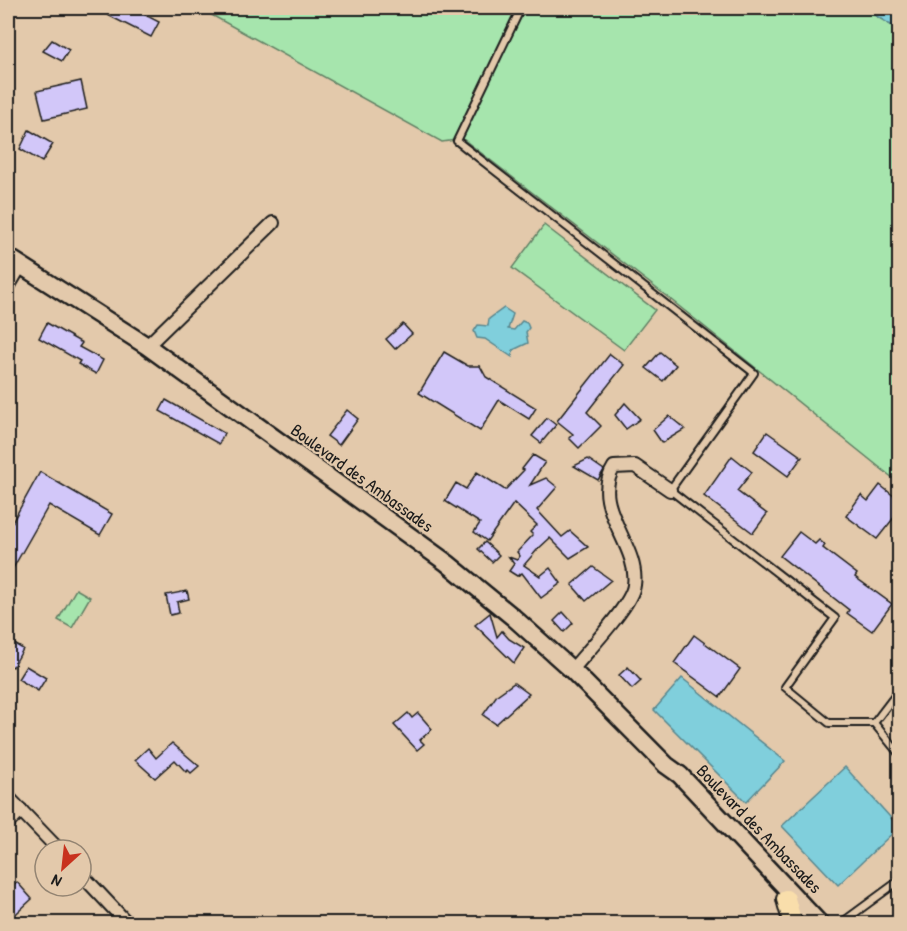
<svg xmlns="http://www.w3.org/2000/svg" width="907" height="931" viewBox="0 0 907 931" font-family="'Patrick Hand',sans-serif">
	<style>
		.green { fill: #a6e5ad; stroke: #618064; stroke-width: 1.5 }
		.water { fill: #80cfdc; stroke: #58878f; stroke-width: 1.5 }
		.building { fill: #d2c7f9; stroke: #1c1c1c; stroke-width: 1.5 }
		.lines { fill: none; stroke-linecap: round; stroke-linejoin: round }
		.lane-casing { stroke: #1c1c1c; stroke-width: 10 }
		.street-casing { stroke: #1c1c1c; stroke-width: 16 }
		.secondary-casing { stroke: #1c1c1c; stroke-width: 21 }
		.primary-casing { stroke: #1c1c1c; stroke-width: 22 }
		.lane { stroke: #e3c9ab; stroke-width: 6 }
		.street { stroke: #e3c9ab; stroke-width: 12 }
		.secondary { stroke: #e3c9ab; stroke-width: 16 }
		.primary { stroke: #f9deab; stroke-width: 18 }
		.labels { text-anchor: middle; stroke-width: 4.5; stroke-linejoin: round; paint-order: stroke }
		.street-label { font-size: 18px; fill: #1c1c1c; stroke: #e3c9ab }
	</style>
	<rect width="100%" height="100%" fill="#e3c9ab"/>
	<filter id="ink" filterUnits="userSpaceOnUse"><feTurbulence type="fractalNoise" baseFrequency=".0167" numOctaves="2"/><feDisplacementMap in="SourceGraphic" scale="12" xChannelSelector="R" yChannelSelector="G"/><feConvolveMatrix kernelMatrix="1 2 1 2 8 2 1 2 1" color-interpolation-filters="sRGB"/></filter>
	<g filter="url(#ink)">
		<!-- green -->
		<g class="green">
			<path d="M199,8H863L899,30V483L665,295L463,139L442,142Z"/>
			<path d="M544,225L655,310L624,350L512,268Z"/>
			<path d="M76,589L90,597L72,628L58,620Z"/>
		</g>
		<!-- water -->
		<g class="water">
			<path d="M863,8H899V30Z"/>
			<path d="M504,308L513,314L508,329L514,330L522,321L527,323L529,328L526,332L528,343L513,350L512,357L485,339L477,338L474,331L478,325L488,326L489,319Z"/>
			<path d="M682,678L785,761L746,802L654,710Z"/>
			<path d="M845,767L899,827L838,885L782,826Z"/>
		</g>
		<!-- building -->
		<g class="building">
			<path d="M94,8H132L159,22L151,37Z"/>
			<path d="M52,40L69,50L62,61L43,51Z"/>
			<path d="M81,81L87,109L44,119L37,91Z"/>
			<path d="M29,130L53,144L42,162L20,149Z"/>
			<path d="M47,323L82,343L79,347L103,360L96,374L78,364L80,361L39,338Z"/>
			<path d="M403,324L412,334L395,349L386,339Z"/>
			<path d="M444,352L468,366H480L486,377L536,408L529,419L499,400L480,431L419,393Z"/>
			<path d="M660,352L676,365L663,381L646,368Z"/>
			<path d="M610,354L624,365L587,412L601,426L579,448L569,438L573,434L557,421Z"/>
			<path d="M166,400L224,433L219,444L160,411Z"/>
			<path d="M625,403L640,419L626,429L615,415Z"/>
			<path d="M347,410L358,419L339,445L327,436Z"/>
			<path d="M669,416L685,429L662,443L653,430Z"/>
			<path d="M547,418L556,425L541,443L532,436Z"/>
			<path d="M767,432L802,457L788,476L754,451Z"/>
			<path d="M533,455L545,462L530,485L546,478L557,487L537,510L562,537L570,531L588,547L570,558L550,538L537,550L524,565L540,576L550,568L561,583L541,598L522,573L517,576L509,571L514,564L509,557L517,560L520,556L517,552L533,535L530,532L537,525L514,503L487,541L474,532L480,523L445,501L456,483L466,489L477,472L505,490L524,470L522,469Z"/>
			<path d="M732,456L752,472L737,491L767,514L753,533L704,496Z"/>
			<path d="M588,459L604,470L598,480L574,466Z"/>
			<path d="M40,472L112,514L100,535L49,505L8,577V530Z"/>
			<path d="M880,485L900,501V510L877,539L846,516L861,495L868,501Z"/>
			<path d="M799,532L815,544L819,540L825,545L823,548L857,574L855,577L892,604L872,631L847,613L849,610L780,556Z"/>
			<path d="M485,542L499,555L492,562L478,549Z"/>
			<path d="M593,567L611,580L586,601L572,585Z"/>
			<path d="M187,591L189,599L177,602L179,613L170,615L166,595Z"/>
			<path d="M563,612L573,623L564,632L554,621Z"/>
			<path d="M490,613L497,637L502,631L509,639L524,648L514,663L475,625Z"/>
			<path d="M694,635L740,669L720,697L674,663Z"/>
			<path d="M8,640L23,649L13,667L8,664Z"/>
			<path d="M26,666L46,678L38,691L18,679Z"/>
			<path d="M628,667L641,681L632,689L619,675Z"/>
			<path d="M514,683L529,694L496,724L483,715L497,695Z"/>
			<path d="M408,713L412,718L418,713L432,729L420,740L424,744L417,750L394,725Z"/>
			<path d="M172,743L199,766L191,773L188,770L186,772L175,760L155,778L135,760L148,748L156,758Z"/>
			<path d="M17,882L32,899L8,921V890Z"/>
		</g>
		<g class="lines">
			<!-- lane casing -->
			<g class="lane-casing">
				<g id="lane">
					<path d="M521,8L457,141L754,373L670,490L835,618L785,687L829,723H874"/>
					<path d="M874,723L900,689"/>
					<path d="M874,723L900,755"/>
					<path d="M840,924L900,880"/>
				</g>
			</g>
			<!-- street casing -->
			<g class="street-casing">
				<g id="street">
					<path d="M8,287L21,265"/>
					<path d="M147,346L273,223"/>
					<path d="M572,670C586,652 632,605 634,585C640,545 589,506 614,467L635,466L670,490"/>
					<path d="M8,797L59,850"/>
					<path d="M8,823L21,810"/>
					<path d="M81,874L128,924"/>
				</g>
			</g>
			<!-- secondary casing -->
			<g class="secondary-casing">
				<path id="secondary" d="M8,257L147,346L447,563L513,617L572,670L666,765L680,775L820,924"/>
			</g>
			<!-- primary casing -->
			<g class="primary-casing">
				<path id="primary" d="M786,899L793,924"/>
			</g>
			<!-- lane -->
			<use href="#lane" class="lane"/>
			<!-- street -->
			<use href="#street" class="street"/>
			<!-- secondary -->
			<use href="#secondary" class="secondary"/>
			<!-- primary -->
			<use href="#primary" class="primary"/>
		</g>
	</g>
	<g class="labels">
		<!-- street labels -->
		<g class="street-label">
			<text transform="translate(362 478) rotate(36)" y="6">Boulevard des Ambassades</text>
			<text transform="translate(759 829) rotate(46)" y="6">Boulevard des Ambassades</text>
		</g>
	</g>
	<!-- margin -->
	<rect width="907" height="931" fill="none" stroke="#e3c9ab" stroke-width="30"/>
	<rect x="15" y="15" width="877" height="901" fill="none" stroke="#1c1c1c" stroke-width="2" filter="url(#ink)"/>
	<!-- north arrow -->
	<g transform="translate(63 868) rotate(207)"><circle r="28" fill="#e3c9ab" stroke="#938472" stroke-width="1.5"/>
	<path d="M0-4.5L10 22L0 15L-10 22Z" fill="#c8321e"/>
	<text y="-9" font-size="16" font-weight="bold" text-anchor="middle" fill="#1c1c1c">N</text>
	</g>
</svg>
